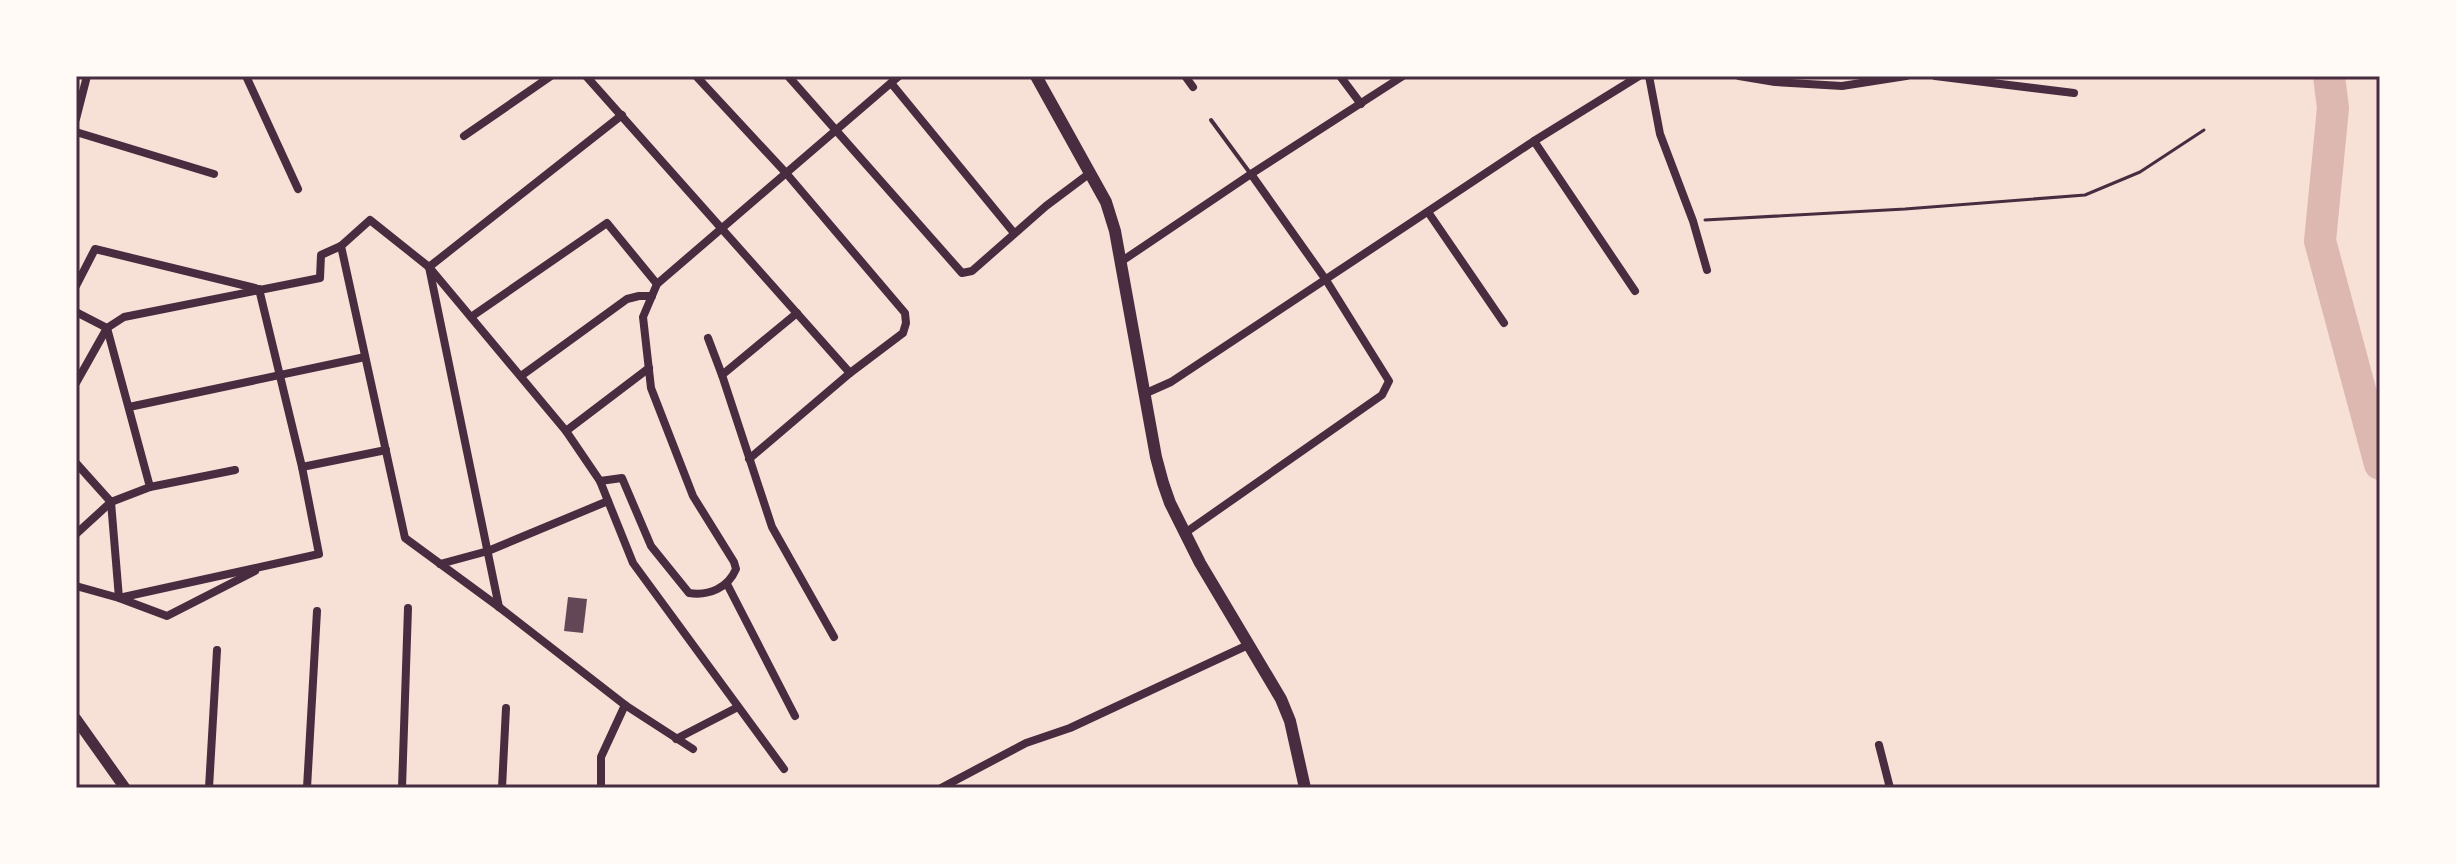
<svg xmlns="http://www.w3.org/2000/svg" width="2456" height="864" viewBox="0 0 2456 864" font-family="Helvetica,sans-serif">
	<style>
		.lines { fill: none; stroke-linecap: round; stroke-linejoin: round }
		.river { stroke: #dcb8b0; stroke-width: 32 }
		.building { fill: #644757 }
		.path { stroke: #4a2c40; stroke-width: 3 }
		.service { stroke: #4a2c40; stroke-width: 4 }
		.minor { stroke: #4a2c40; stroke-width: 8 }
		.tertiary { stroke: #4a2c40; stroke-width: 11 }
		.secondary { stroke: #4a2c40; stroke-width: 12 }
		.neatline { fill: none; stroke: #4a2c40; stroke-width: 3 }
	</style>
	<rect width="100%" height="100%" fill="#f7e1d7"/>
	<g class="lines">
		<!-- river -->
		<path class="river" d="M2329,76L2333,108L2320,241L2380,464"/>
	</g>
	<!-- building -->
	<path class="building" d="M568,597L587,599L583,633L564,631Z"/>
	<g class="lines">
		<!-- path -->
		<path class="path" d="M1705,220L1905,209L2085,195L2140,172L2204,130"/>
		<!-- service -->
		<path class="service" d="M1211,120L1250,173"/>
		<!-- minor -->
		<g class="minor">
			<path d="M246,76L298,189"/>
			<path d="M586,76L850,373"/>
			<path d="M696,76L786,173L905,313L906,323L903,333L850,373L749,459"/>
			<path d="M788,76L962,273L972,271L1046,206L1090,173"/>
			<path d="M1185,76L1193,87"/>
			<path d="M1340,76L1361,104"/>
			<path d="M1649,76L1660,134L1693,221L1707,270"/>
			<path d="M1739,76L1775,82L1842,86L1906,76"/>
			<path d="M1935,76L2074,93"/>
			<path d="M891,83L1014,233"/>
			<path d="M76,119L87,76"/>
			<path d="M76,132L214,174"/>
			<path d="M464,136L551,76"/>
			<path d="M1534,141L1635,291"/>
			<path d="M1428,212L1504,323"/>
			<path d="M341,246L405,538L499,607L625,705L693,749"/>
			<path d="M1122,261L1251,174L1403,76"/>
			<path d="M429,267L499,607"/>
			<path d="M429,267L622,115"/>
			<path d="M76,286L95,249L255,288"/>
			<path d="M76,312L107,328"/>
			<path d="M471,317L607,223L657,284"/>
			<path d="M708,338L722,375L772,527L834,637"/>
			<path d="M722,375L797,313"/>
			<path d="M521,376L627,299L639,296H652"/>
			<path d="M76,383L107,328L124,317L320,278L321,255L341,246L370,220L429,267L566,431L600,481L633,563L784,769"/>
			<path d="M1144,394L1171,382L1534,141L1639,76"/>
			<path d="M129,407L365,357"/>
			<path d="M566,431L649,368"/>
			<path d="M76,463L111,502L119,598L167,616L255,571"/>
			<path d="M302,467L386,450"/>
			<path d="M600,481L622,478L651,546L689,593C709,596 728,588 736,569L734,562L693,496L651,388L643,317L657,284L899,76"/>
			<path d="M150,487L235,470"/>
			<path d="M1185,533L1382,395L1389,381L1326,280L1251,174"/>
			<path d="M76,534L111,502L150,487L107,328"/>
			<path d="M440,564L488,551L608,501"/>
			<path d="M727,584L795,716"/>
			<path d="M76,586L119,598L319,554L302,467L259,289"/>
			<path d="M676,739L738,707"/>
			<path d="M1879,745L1890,788"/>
			<path d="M209,788L217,650"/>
			<path d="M307,788L317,611"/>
			<path d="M402,788L408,608"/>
			<path d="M502,788L506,708"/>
			<path d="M601,788V757L625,705"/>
			<path d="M941,788L1026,743L1070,728L1248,645"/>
		</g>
		<!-- tertiary -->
		<path class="tertiary" d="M76,719L125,788"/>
		<!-- secondary -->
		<path class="secondary" d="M1036,76L1106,202L1115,231L1156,457L1163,483L1170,503L1200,563L1281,699L1290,721L1305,788"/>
	</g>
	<!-- border -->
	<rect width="2456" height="864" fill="none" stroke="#fffaf5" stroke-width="156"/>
	<rect x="78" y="78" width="2300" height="708" class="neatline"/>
</svg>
